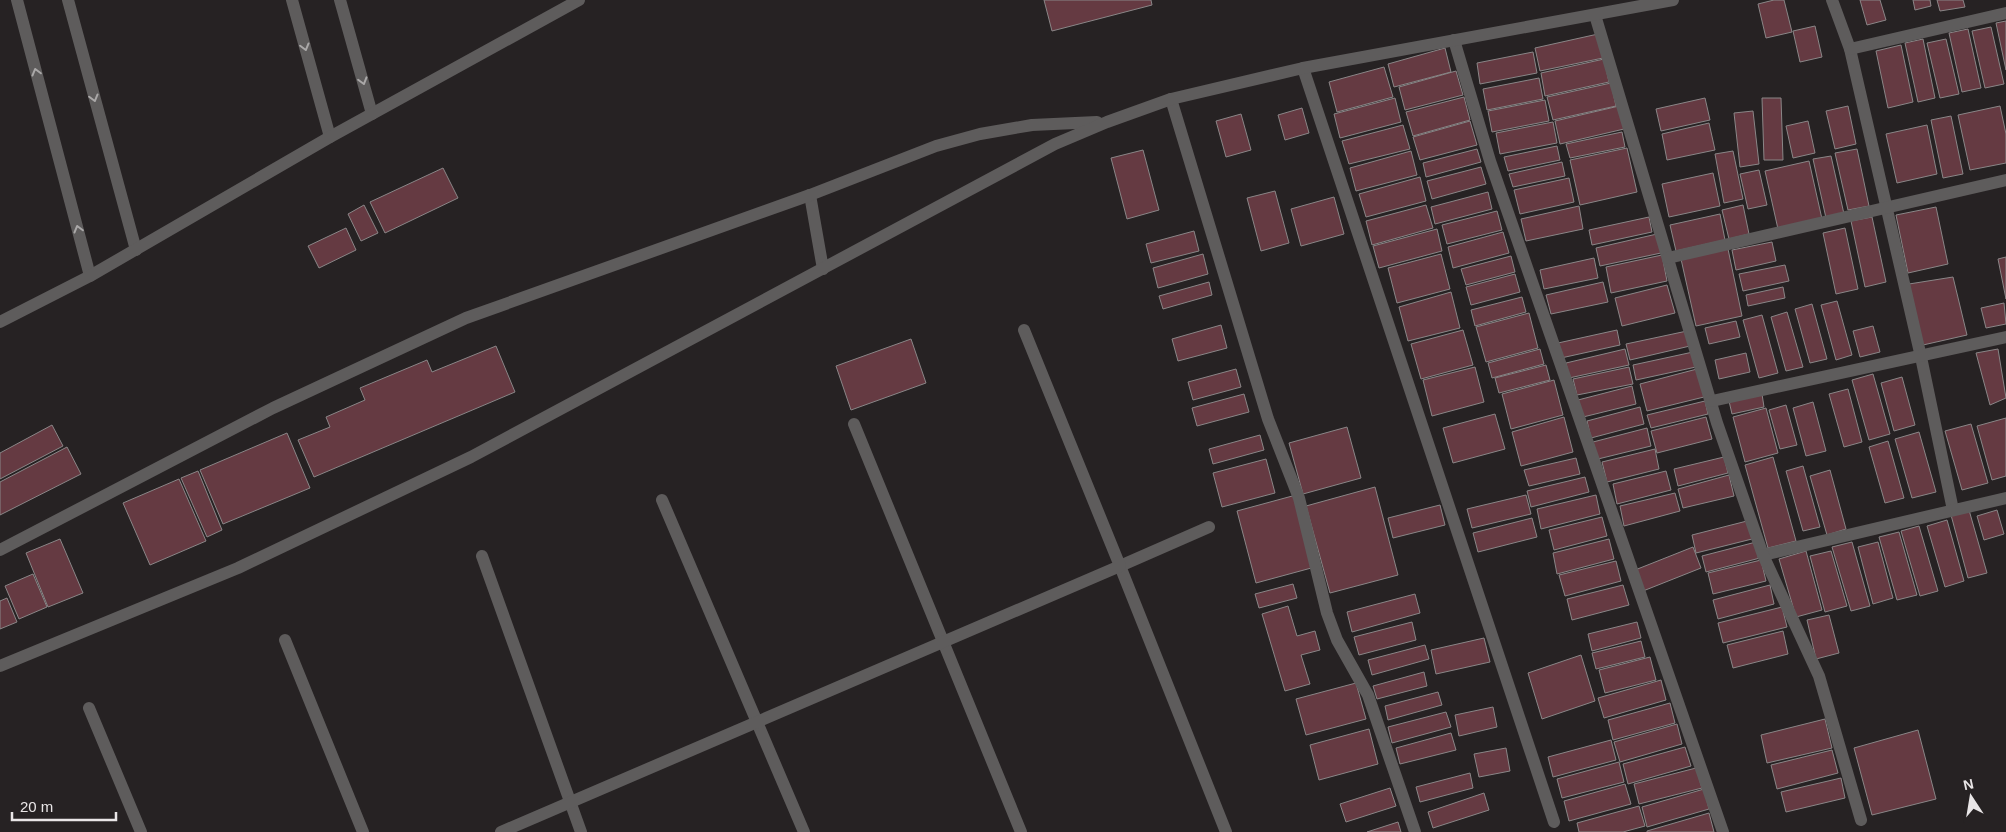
<svg xmlns="http://www.w3.org/2000/svg" width="2006" height="832" viewBox="0 0 2006 832" font-family="Helvetica,sans-serif">
	<style>
		.building { fill: #653a42; stroke: #8a8687 }
		.lines { fill: none; stroke-linecap: round; stroke-linejoin: round }
		.lane { stroke: #5e5c5c; stroke-width: 12 }
		.street { stroke: #5e5c5c; stroke-width: 12 }
		.oneway { stroke: #aaa8a8 }
	</style>
	<rect width="100%" height="100%" fill="#262223"/>
	<!-- building -->
	<g class="building">
		<path d="M1044,0H1151L1152,5L1052,31Z"/>
		<path d="M1774,0H1784L1792,32L1766,38L1758,4Z"/>
		<path d="M1860,0H1880L1886,20L1867,25Z"/>
		<path d="M1913,0H1930L1931,6L1915,10Z"/>
		<path d="M1937,0H1963L1965,7L1940,11Z"/>
		<path d="M2006,21V70L1996,23Z"/>
		<path d="M1815,26L1822,57L1800,62L1793,31Z"/>
		<path d="M1991,27L2004,84L1985,88L1972,31Z"/>
		<path d="M1968,29L1981,88L1962,92L1949,33Z"/>
		<path d="M1598,34L1603,58L1540,71L1535,48Z"/>
		<path d="M1923,39L1935,98L1918,102L1905,43Z"/>
		<path d="M1946,39L1959,94L1940,98L1927,43Z"/>
		<path d="M1901,45L1913,102L1888,108L1876,51Z"/>
		<path d="M1445,48L1451,72L1394,87L1388,64Z"/>
		<path d="M1533,52L1537,73L1480,84L1477,63Z"/>
		<path d="M1604,59L1609,82L1545,96L1541,73Z"/>
		<path d="M1384,67L1393,97L1337,112L1329,82Z"/>
		<path d="M1456,71L1463,95L1405,110L1399,87Z"/>
		<path d="M1539,78L1543,99L1487,110L1483,89Z"/>
		<path d="M1611,83L1616,106L1553,120L1547,97Z"/>
		<path d="M1464,97L1470,120L1413,136L1406,112Z"/>
		<path d="M1395,98L1401,122L1340,138L1334,114Z"/>
		<path d="M1705,98L1710,120L1661,131L1656,109Z"/>
		<path d="M1762,98H1781L1783,160H1764Z"/>
		<path d="M1545,100L1549,121L1492,132L1488,111Z"/>
		<path d="M1619,106L1624,129L1560,144L1555,121Z"/>
		<path d="M1848,106L1856,144L1835,149L1826,111Z"/>
		<path d="M2000,106L2006,134V163L1970,170L1958,115Z"/>
		<path d="M1302,108L1309,133L1285,140L1278,115Z"/>
		<path d="M1753,111L1759,164L1740,167L1734,113Z"/>
		<path d="M1241,114L1251,150L1226,157L1216,121Z"/>
		<path d="M1951,116L1963,174L1943,178L1931,120Z"/>
		<path d="M1470,121L1477,145L1420,160L1413,137Z"/>
		<path d="M1808,121L1815,153L1793,158L1786,126Z"/>
		<path d="M1553,122L1557,143L1500,154L1496,133Z"/>
		<path d="M1709,123L1715,150L1667,160L1662,134Z"/>
		<path d="M1403,125L1410,149L1349,164L1342,141Z"/>
		<path d="M1927,125L1937,174L1897,183L1886,134Z"/>
		<path d="M1622,132L1625,147L1570,158L1566,144Z"/>
		<path d="M1557,146L1560,160L1508,171L1504,157Z"/>
		<path d="M1627,148L1637,192L1580,205L1570,160Z"/>
		<path d="M1477,149L1481,162L1426,177L1423,163Z"/>
		<path d="M1857,149L1869,206L1848,210L1835,153Z"/>
		<path d="M1143,150L1159,210L1127,219L1111,158Z"/>
		<path d="M1411,151L1417,175L1356,191L1350,168Z"/>
		<path d="M1733,151L1743,199L1724,203L1715,154Z"/>
		<path d="M1831,156L1844,214L1826,218L1813,159Z"/>
		<path d="M1809,161L1822,219L1778,229L1765,171Z"/>
		<path d="M1562,162L1565,176L1513,187L1509,174Z"/>
		<path d="M1481,167L1486,184L1432,199L1427,181Z"/>
		<path d="M443,168L458,198L385,233L370,202Z"/>
		<path d="M1759,170L1767,205L1748,209L1740,174Z"/>
		<path d="M1713,173L1720,206L1669,217L1662,184Z"/>
		<path d="M1420,177L1426,201L1366,217L1359,194Z"/>
		<path d="M1569,178L1574,202L1520,214L1514,190Z"/>
		<path d="M1275,191L1289,243L1261,251L1247,198Z"/>
		<path d="M1488,192L1492,209L1435,224L1431,207Z"/>
		<path d="M1334,197L1344,234L1301,246L1291,209Z"/>
		<path d="M364,205L378,233L361,241L348,214Z"/>
		<path d="M1426,205L1433,228L1372,245L1366,221Z"/>
		<path d="M1743,205L1749,234L1729,239L1722,210Z"/>
		<path d="M1579,206L1583,229L1526,241L1521,219Z"/>
		<path d="M1936,207L1948,264L1908,273L1896,215Z"/>
		<path d="M1497,211L1502,230L1447,244L1442,225Z"/>
		<path d="M1720,214L1725,240L1676,251L1670,225Z"/>
		<path d="M1649,217L1652,232L1592,245L1589,230Z"/>
		<path d="M1872,217L1886,282L1865,287L1851,221Z"/>
		<path d="M346,228L356,250L319,268L308,246Z"/>
		<path d="M1845,228L1858,289L1836,294L1823,233Z"/>
		<path d="M1437,229L1442,251L1379,268L1373,246Z"/>
		<path d="M1194,231L1199,251L1151,263L1146,244Z"/>
		<path d="M1503,232L1509,253L1453,268L1448,247Z"/>
		<path d="M1657,234L1661,253L1600,266L1596,248Z"/>
		<path d="M1772,242L1776,261L1736,270L1732,250Z"/>
		<path d="M1728,249L1742,316L1696,326L1681,259Z"/>
		<path d="M1203,254L1208,274L1158,288L1153,268Z"/>
		<path d="M1441,254L1450,289L1397,303L1388,268Z"/>
		<path d="M1662,255L1667,281L1611,293L1606,267Z"/>
		<path d="M1511,256L1515,272L1466,285L1461,269Z"/>
		<path d="M2006,257V299L1998,259Z"/>
		<path d="M1594,258L1598,278L1544,289L1540,270Z"/>
		<path d="M1785,265L1789,281L1743,291L1739,274Z"/>
		<path d="M1515,274L1520,292L1471,305L1466,287Z"/>
		<path d="M1953,277L1967,335L1923,345L1909,284Z"/>
		<path d="M1209,282L1212,295L1163,309L1159,296Z"/>
		<path d="M1603,282L1608,302L1551,314L1546,295Z"/>
		<path d="M1667,285L1675,313L1622,326L1615,298Z"/>
		<path d="M1783,287L1785,298L1748,306L1746,295Z"/>
		<path d="M1451,292L1460,328L1408,341L1399,307Z"/>
		<path d="M1522,297L1526,312L1475,326L1471,310Z"/>
		<path d="M1837,301L1852,355L1836,360L1821,305Z"/>
		<path d="M2004,303L2006,324L1986,328L1981,308Z"/>
		<path d="M1812,304L1827,359L1810,363L1795,309Z"/>
		<path d="M1787,312L1803,367L1786,371L1771,317Z"/>
		<path d="M1529,313L1538,348L1486,362L1476,327Z"/>
		<path d="M1762,315L1778,373L1759,378L1743,320Z"/>
		<path d="M1736,321L1740,337L1709,344L1705,328Z"/>
		<path d="M1221,325L1227,348L1178,361L1172,339Z"/>
		<path d="M1873,326L1880,352L1860,357L1853,331Z"/>
		<path d="M1463,330L1473,365L1421,379L1411,344Z"/>
		<path d="M1617,330L1620,345L1561,358L1558,343Z"/>
		<path d="M1687,331L1690,346L1630,360L1626,344Z"/>
		<path d="M911,339L926,383L851,410L836,366Z"/>
		<path d="M496,346L515,392L314,477L298,440L330,427L326,417L365,400L360,388L427,360L432,372Z"/>
		<path d="M1540,349L1544,364L1492,378L1488,363Z"/>
		<path d="M1625,349L1629,365L1569,378L1566,363Z"/>
		<path d="M1998,349L2006,398L1990,405L1976,353Z"/>
		<path d="M1693,352L1696,367L1636,380L1633,365Z"/>
		<path d="M1746,353L1750,372L1719,379L1715,360Z"/>
		<path d="M1546,365L1550,380L1499,393L1495,378Z"/>
		<path d="M1475,367L1484,402L1432,416L1423,380Z"/>
		<path d="M1629,367L1633,384L1577,395L1573,379Z"/>
		<path d="M1236,369L1241,387L1193,400L1188,382Z"/>
		<path d="M1697,369L1704,397L1647,411L1640,384Z"/>
		<path d="M1873,374L1890,434L1869,440L1852,380Z"/>
		<path d="M1902,377L1915,425L1894,431L1881,383Z"/>
		<path d="M1554,380L1563,415L1511,429L1502,394Z"/>
		<path d="M1632,386L1636,404L1583,417L1578,400Z"/>
		<path d="M1848,389L1862,442L1844,447L1829,394Z"/>
		<path d="M1244,394L1249,412L1197,426L1192,408Z"/>
		<path d="M1762,394L1764,407L1732,414L1729,401Z"/>
		<path d="M1705,401L1708,414L1651,428L1647,415Z"/>
		<path d="M1813,402L1826,451L1806,456L1793,408Z"/>
		<path d="M1786,405L1797,445L1780,449L1769,410Z"/>
		<path d="M1640,407L1644,424L1591,438L1587,421Z"/>
		<path d="M1766,408L1778,453L1745,462L1733,417Z"/>
		<path d="M1495,414L1505,449L1453,463L1443,428Z"/>
		<path d="M1564,417L1573,452L1521,466L1512,432Z"/>
		<path d="M1706,417L1712,439L1657,453L1651,431Z"/>
		<path d="M2006,418V476L1992,480L1977,426Z"/>
		<path d="M1971,424L1988,483L1962,490L1945,431Z"/>
		<path d="M52,425L63,446L0,479V453Z"/>
		<path d="M1347,427L1361,478L1303,494L1289,443Z"/>
		<path d="M1647,428L1651,446L1598,459L1593,442Z"/>
		<path d="M1919,432L1936,492L1912,498L1895,439Z"/>
		<path d="M287,433L310,488L223,524L200,470Z"/>
		<path d="M1260,435L1264,450L1213,464L1209,449Z"/>
		<path d="M1888,441L1904,498L1885,503L1869,447Z"/>
		<path d="M67,447L81,474L0,515V482Z"/>
		<path d="M1655,449L1659,469L1607,482L1602,462Z"/>
		<path d="M1724,457L1728,473L1678,486L1674,469Z"/>
		<path d="M1773,457L1796,541L1768,548L1745,465Z"/>
		<path d="M1576,458L1580,474L1529,486L1524,470Z"/>
		<path d="M1266,459L1275,493L1222,507L1213,473Z"/>
		<path d="M1803,466L1820,527L1803,531L1786,471Z"/>
		<path d="M1830,470L1846,529L1827,535L1810,476Z"/>
		<path d="M198,471L222,530L207,537L181,478Z"/>
		<path d="M1666,471L1671,490L1617,504L1613,484Z"/>
		<path d="M1729,475L1734,496L1683,508L1678,489Z"/>
		<path d="M1585,477L1589,492L1531,507L1527,491Z"/>
		<path d="M179,479L206,541L150,565L123,503Z"/>
		<path d="M1375,487L1398,575L1330,593L1306,506Z"/>
		<path d="M1675,493L1680,511L1624,526L1620,506Z"/>
		<path d="M1296,495L1315,567L1256,583L1237,511Z"/>
		<path d="M1526,495L1531,514L1472,528L1467,509Z"/>
		<path d="M1596,495L1600,514L1541,529L1537,509Z"/>
		<path d="M1440,505L1445,525L1393,538L1388,518Z"/>
		<path d="M1969,510L1987,573L1968,578L1951,515Z"/>
		<path d="M1997,510L2004,534L1984,540L1977,516Z"/>
		<path d="M1602,517L1607,536L1554,550L1549,530Z"/>
		<path d="M1532,518L1537,537L1478,552L1473,533Z"/>
		<path d="M1947,520L1964,581L1945,587L1927,526Z"/>
		<path d="M1747,521L1752,539L1696,553L1692,535Z"/>
		<path d="M1919,526L1938,591L1920,596L1901,531Z"/>
		<path d="M1899,532L1917,595L1897,600L1879,537Z"/>
		<path d="M60,539L83,593L48,607L26,553Z"/>
		<path d="M1609,539L1614,559L1557,574L1553,553Z"/>
		<path d="M1756,542L1760,558L1706,572L1702,556Z"/>
		<path d="M1852,542L1870,606L1851,611L1832,547Z"/>
		<path d="M1878,542L1893,598L1873,604L1858,547Z"/>
		<path d="M1693,547L1701,568L1643,591L1635,570Z"/>
		<path d="M1806,551L1822,610L1796,617L1779,559Z"/>
		<path d="M1831,551L1847,606L1825,612L1810,556Z"/>
		<path d="M1761,560L1766,581L1713,594L1708,573Z"/>
		<path d="M1616,561L1621,581L1565,596L1559,575Z"/>
		<path d="M33,574L47,607L19,619L5,586Z"/>
		<path d="M1293,584L1297,598L1259,608L1255,594Z"/>
		<path d="M1623,585L1629,605L1572,620L1567,599Z"/>
		<path d="M1770,585L1774,604L1718,619L1713,600Z"/>
		<path d="M1415,594L1420,613L1352,632L1347,612Z"/>
		<path d="M7,598L17,622L0,629V601Z"/>
		<path d="M1288,606L1297,636L1315,631L1320,650L1301,655L1310,684L1285,691L1262,614Z"/>
		<path d="M1782,607L1787,627L1723,643L1718,623Z"/>
		<path d="M1829,615L1839,653L1816,659L1807,620Z"/>
		<path d="M1412,622L1416,640L1359,655L1354,637Z"/>
		<path d="M1637,622L1641,638L1592,651L1588,634Z"/>
		<path d="M1783,631L1788,654L1733,668L1727,645Z"/>
		<path d="M1484,638L1490,662L1436,674L1431,650Z"/>
		<path d="M1641,641L1645,657L1596,669L1592,653Z"/>
		<path d="M1425,645L1429,659L1372,675L1368,660Z"/>
		<path d="M1581,655L1595,701L1542,719L1528,673Z"/>
		<path d="M1650,657L1656,680L1605,693L1599,670Z"/>
		<path d="M1424,672L1427,686L1377,699L1373,686Z"/>
		<path d="M1661,680L1666,700L1604,718L1598,698Z"/>
		<path d="M1356,683L1366,719L1306,735L1296,699Z"/>
		<path d="M1438,692L1442,705L1388,720L1385,706Z"/>
		<path d="M1670,703L1675,723L1613,740L1608,720Z"/>
		<path d="M1493,707L1497,727L1459,736L1455,715Z"/>
		<path d="M1446,712L1451,727L1392,743L1388,727Z"/>
		<path d="M1825,719L1832,748L1767,763L1761,735Z"/>
		<path d="M1677,724L1682,744L1620,762L1614,742Z"/>
		<path d="M1369,729L1378,764L1319,780L1310,745Z"/>
		<path d="M1918,730L1936,799L1872,815L1854,748Z"/>
		<path d="M1451,733L1456,750L1400,764L1396,748Z"/>
		<path d="M1611,740L1616,760L1553,777L1548,757Z"/>
		<path d="M1685,747L1691,766L1628,784L1623,764Z"/>
		<path d="M1506,748L1510,771L1479,777L1474,754Z"/>
		<path d="M1832,750L1838,773L1777,789L1771,765Z"/>
		<path d="M1619,762L1624,782L1562,798L1557,779Z"/>
		<path d="M1696,768L1702,788L1639,804L1634,784Z"/>
		<path d="M1470,773L1473,788L1420,802L1416,787Z"/>
		<path d="M1841,778L1845,798L1786,812L1781,792Z"/>
		<path d="M1625,784L1631,804L1569,821L1564,801Z"/>
		<path d="M1390,788L1396,806L1346,822L1340,804Z"/>
		<path d="M1704,789L1709,809L1647,827L1642,807Z"/>
		<path d="M1484,793L1489,810L1433,828L1428,812Z"/>
		<path d="M1639,806L1645,826L1623,832H1579L1577,823Z"/>
		<path d="M1709,813L1714,832H1647V831Z"/>
		<path d="M1398,822L1401,832H1367Z"/>
	</g>
	<g class="lines">
		<!-- lane -->
		<path class="lane" d="M810,195L823,269"/>
		<!-- street -->
		<g class="street">
			<path d="M17,0L90,276"/>
			<path d="M68,0L136,250"/>
			<path d="M292,0L330,137"/>
			<path d="M340,0L372,114"/>
			<path d="M1832,0L1850,49L1921,357L1953,510"/>
			<path d="M1595,15L1717,423L1763,555L2006,498"/>
			<path d="M1454,40L1490,161L1723,832"/>
			<path d="M1850,49L2006,13"/>
			<path d="M1303,68L1554,822"/>
			<path d="M1171,99L1268,419L1299,498L1327,613L1337,640L1368,695L1415,832"/>
			<path d="M1668,258L2006,180"/>
			<path d="M0,322L90,276L330,137L579,0"/>
			<path d="M1712,401L2006,337"/>
			<path d="M854,424L1021,832"/>
			<path d="M662,500L804,832"/>
			<path d="M1209,527L1120,566L1226,832"/>
			<path d="M0,550L273,408L466,318L810,195L936,146L980,134L1032,125L1097,122"/>
			<path d="M1763,555L1819,676L1861,820"/>
			<path d="M482,556L581,832"/>
			<path d="M285,640L363,832"/>
			<path d="M0,666L238,568L471,457L1055,144L1107,122L1171,99L1303,68L1673,0"/>
			<path d="M89,708L141,832"/>
			<path d="M501,832L1120,566L1024,330"/>
		</g>
	</g>
	<!-- one-way arrows -->
	<defs><path id="oneway-chevron" d="M-2-3.5L2.5 0L-2 3.5" fill="none" stroke-width="1.6" stroke-linecap="round" stroke-linejoin="round" transform="scale(1.25)"/></defs>
	<g class="oneway">
		<use href="#oneway-chevron" transform="translate(305 47) rotate(75)"/>
		<use href="#oneway-chevron" transform="translate(36 72) rotate(-105)"/>
		<use href="#oneway-chevron" transform="translate(363 81) rotate(74)"/>
		<use href="#oneway-chevron" transform="translate(94 98) rotate(75)"/>
		<use href="#oneway-chevron" transform="translate(78 229) rotate(-105)"/>
	</g>
	<!-- north arrow -->
	<g transform="translate(1971 797) rotate(348)" stroke="#262223" stroke-width="4" paint-order="stroke">
	<path d="M0-4L9 19L0 12L-9 19Z" fill="#e9e6e7"/>
	<text y="-8" font-size="14" font-weight="bold" text-anchor="middle" fill="#e9e6e7">N</text>
	</g>
	<!-- scale -->
	<path d="M12 812v8h104v-8" fill="none" stroke="#e9e6e7" stroke-width="2.5"/>
	<text x="20" y="812" font-size="15" fill="#e9e6e7" stroke="#262223" stroke-width="4" paint-order="stroke">20 m</text>
</svg>
